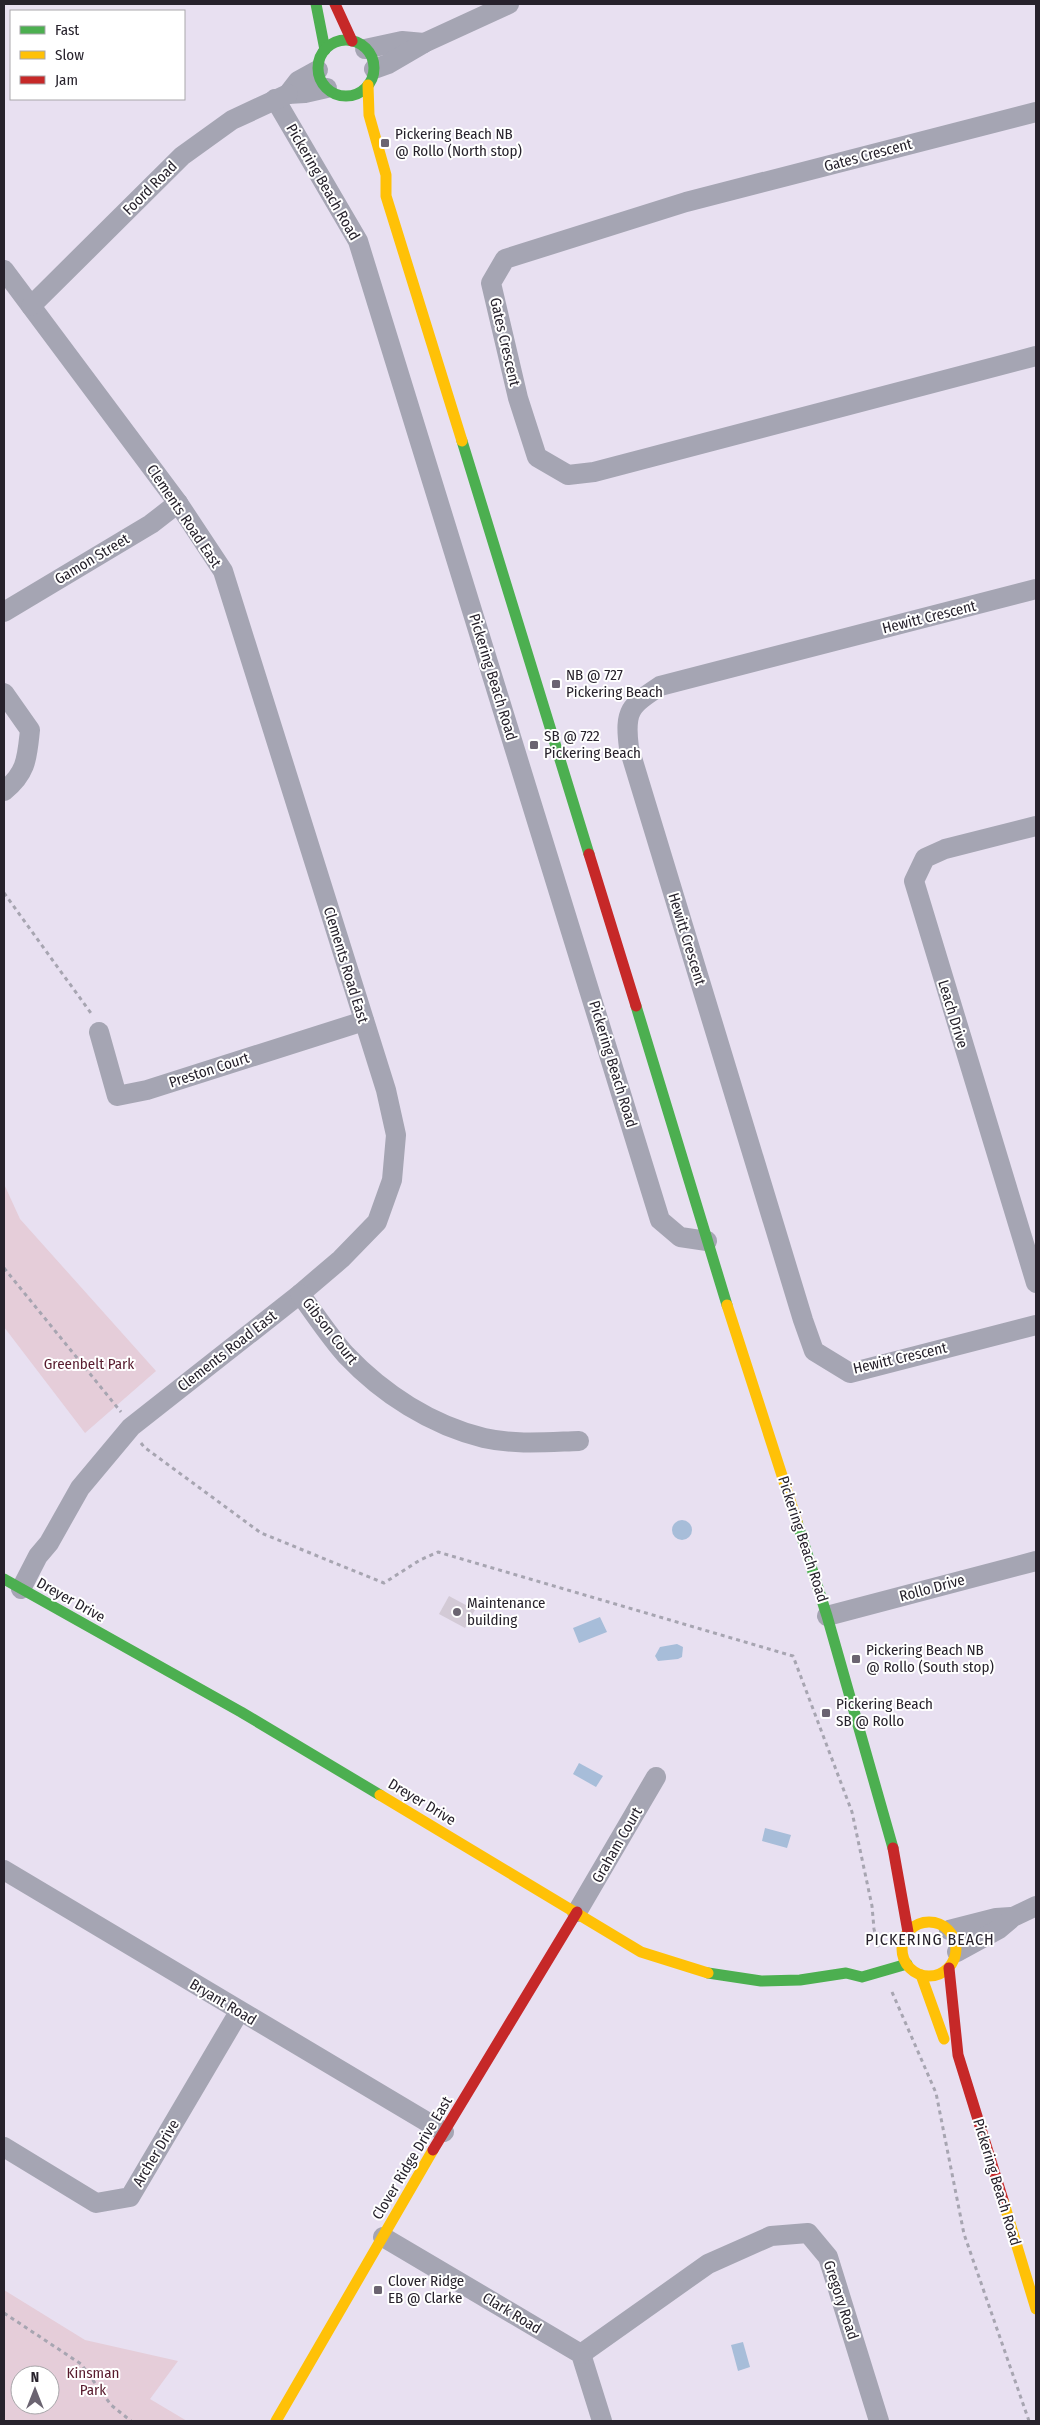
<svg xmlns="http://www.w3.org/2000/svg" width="1040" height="2425" viewBox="0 0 1040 2425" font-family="'Fira Sans Condensed',sans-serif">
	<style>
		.green { fill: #e5cdd9; fill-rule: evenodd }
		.water { fill: #a7bdd9 }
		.building { fill: #d3cad6 }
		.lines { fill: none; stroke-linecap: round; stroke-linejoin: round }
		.path { stroke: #a7a5b1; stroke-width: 3; stroke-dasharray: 4 4; stroke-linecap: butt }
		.street { stroke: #a5a5b3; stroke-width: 20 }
		.fast { stroke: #4caf50; stroke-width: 11 }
		.slow { stroke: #ffc107; stroke-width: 11 }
		.jam { stroke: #c62828; stroke-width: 11 }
		.poi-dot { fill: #6b6471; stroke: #fff; stroke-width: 2 }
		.labels { text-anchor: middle; stroke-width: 4; stroke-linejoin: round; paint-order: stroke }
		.poi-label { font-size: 15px; fill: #27222c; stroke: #fff; text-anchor: start }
		.street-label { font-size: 15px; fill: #27222c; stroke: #fff }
		.park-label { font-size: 15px; fill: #581b2d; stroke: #fff }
		.neighbourhood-label { font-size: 16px; letter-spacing: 1px; fill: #27222c; stroke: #fff }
	</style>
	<rect width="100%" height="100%" fill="#e8e0f1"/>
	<!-- green -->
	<g class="green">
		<path d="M4,1184L20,1219L156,1371L85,1433L4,1327Z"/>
		<path d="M4,2290L85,2340L178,2361L150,2399L187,2421H4ZM20,2375H50V2405H20Z"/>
	</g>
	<!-- water -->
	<g class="water">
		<circle cx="682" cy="1530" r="10"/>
		<path d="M600,1617L607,1632L579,1643L573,1628Z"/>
		<path d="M677,1644L683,1647L682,1657L678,1659L658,1661L655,1656L660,1647Z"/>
		<path d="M579,1763L603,1776L596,1787L573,1774Z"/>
		<path d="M765,1828L791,1835L787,1848L762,1841Z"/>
		<path d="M743,2342L750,2367L738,2371L731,2345Z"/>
	</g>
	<!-- building -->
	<path class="building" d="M449,1596L475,1610L465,1628L439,1614Z"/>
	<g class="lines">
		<!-- path -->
		<g class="path">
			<path d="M4,893L93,1016"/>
			<path d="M4,1268L121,1412"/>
			<path d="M141,1443L144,1447L261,1533L384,1583L420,1560L438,1552L793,1656L852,1812L872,1906L874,1929L879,1951"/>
			<path d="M892,1992L936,2093L964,2234L1029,2421"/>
			<path d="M4,2313L81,2364L111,2405L131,2421"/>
		</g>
		<!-- street -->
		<g class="street">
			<path d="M365,49L402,41L424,43"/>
			<path d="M374,69L388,64L424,43L509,4"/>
			<path d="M318,70L298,81L288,94L305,93L327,88"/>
			<path d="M275,99L358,241L660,1220L680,1237L707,1241"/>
			<path d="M1036,112L686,202L505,259L491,283L518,398L537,457L568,475L594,472L1036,356"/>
			<path d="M4,270L178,503L223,571L386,1090L396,1135L392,1180L377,1222L341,1259L300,1294L131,1427L80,1488L49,1543L38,1556L21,1589"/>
			<path d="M31,306L182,156L232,120L288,94"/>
			<path d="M1036,589L660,686C630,706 624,710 629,748L803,1320L814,1351L850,1373L1036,1325"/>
			<path d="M4,612L151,524L178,503"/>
			<path d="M4,693L30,730C27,757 27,773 4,791"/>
			<path d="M1036,826L945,849L925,858L914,881L1036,1283"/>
			<path d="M99,1032L117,1096L147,1090L364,1021"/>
			<path d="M300,1294C315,1314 329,1336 346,1355C383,1394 431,1425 484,1438C515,1445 548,1442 579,1441"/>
			<path d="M827,1616L1036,1561"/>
			<path d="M4,1870L444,2132"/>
			<path d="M577,1912L656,1777"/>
			<path d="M949,1930L996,1918L1011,1917"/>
			<path d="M957,1952L999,1929L1013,1917L1036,1906"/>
			<path d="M4,2147L96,2203L130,2197L239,2012"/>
			<path d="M383,2237L581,2354L602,2421"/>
			<path d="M581,2354L708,2264L771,2236L808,2233L828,2257L879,2421"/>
		</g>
		<!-- fast -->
		<g class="fast">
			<path d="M316,4L325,50"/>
			<circle cx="346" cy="68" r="28"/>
			<path d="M462,441L589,854"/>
			<path d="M636,1006L727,1305"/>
			<path d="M797,1522L827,1616L893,1848"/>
			<path d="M4,1579L241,1712L380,1795"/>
			<path d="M708,1973L761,1981L800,1980L846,1973L862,1977L907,1964"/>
		</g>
		<!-- slow -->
		<g class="slow">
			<path d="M368,85L369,115L386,175V196L462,441"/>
			<path d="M727,1305L797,1522"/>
			<path d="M380,1795L641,1952L708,1973"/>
			<circle cx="929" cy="1949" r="27"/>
			<path d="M921,1975L944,2039"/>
			<path d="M1003,2200L1036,2309"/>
			<path d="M276,2421L433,2150"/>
		</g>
		<!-- jam -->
		<g class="jam">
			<path d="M335,4L352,41"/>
			<path d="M589,854L636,1006"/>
			<path d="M893,1848L908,1932"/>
			<path d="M949,1968L958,2055L1003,2200"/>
			<path d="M433,2150L577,1912"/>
		</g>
	</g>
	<!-- markers -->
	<g class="poi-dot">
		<rect x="380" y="138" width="10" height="10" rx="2.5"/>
		<rect x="551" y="679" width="10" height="10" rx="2.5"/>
		<rect x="529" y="740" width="10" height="10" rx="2.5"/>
		<circle cx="457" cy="1612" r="5"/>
		<rect x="851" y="1654" width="10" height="10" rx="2.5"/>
		<rect x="821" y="1708" width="10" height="10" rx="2.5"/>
		<rect x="373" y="2285" width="10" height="10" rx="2.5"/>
	</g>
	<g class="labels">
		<!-- poi labels -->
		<g class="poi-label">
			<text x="395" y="139">Pickering Beach NB<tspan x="395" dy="17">@ Rollo (North stop)</tspan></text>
			<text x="566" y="680">NB @ 727<tspan x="566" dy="17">Pickering Beach</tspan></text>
			<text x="544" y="741">SB @ 722<tspan x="544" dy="17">Pickering Beach</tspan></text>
			<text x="467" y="1608">Maintenance<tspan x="467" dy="17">building</tspan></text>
			<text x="866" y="1655">Pickering Beach NB<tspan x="866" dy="17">@ Rollo (South stop)</tspan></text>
			<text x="836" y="1709">Pickering Beach<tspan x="836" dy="17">SB @ Rollo</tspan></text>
			<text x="388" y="2286">Clover Ridge<tspan x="388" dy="17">EB @ Clarke</tspan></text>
		</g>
		<!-- street labels -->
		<g class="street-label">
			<text transform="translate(868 155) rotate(-15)" y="5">Gates Crescent</text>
			<text transform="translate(323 182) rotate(60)" y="5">Pickering Beach Road</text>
			<text transform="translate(150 188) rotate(-45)" y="5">Foord Road</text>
			<text transform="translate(505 342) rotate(77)" y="5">Gates Crescent</text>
			<text transform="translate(184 516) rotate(56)" y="5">Clements Road East</text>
			<text transform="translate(92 559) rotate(-31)" y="5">Gamon Street</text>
			<text transform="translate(929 617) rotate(-14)" y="5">Hewitt Crescent</text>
			<text transform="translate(493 677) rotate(73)" y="5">Pickering Beach Road</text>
			<text transform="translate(687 939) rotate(73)" y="5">Hewitt Crescent</text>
			<text transform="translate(346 965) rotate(73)" y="5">Clements Road East</text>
			<text transform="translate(953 1014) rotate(73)" y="5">Leach Drive</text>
			<text transform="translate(613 1064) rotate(73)" y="5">Pickering Beach Road</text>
			<text transform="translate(209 1070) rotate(-18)" y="5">Preston Court</text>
			<text transform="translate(330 1331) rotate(52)" y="5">Gibson Court</text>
			<text transform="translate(227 1351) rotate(-38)" y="5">Clements Road East</text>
			<text transform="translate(900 1358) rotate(-13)" y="5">Hewitt Crescent</text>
			<text transform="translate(803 1539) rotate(72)" y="5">Pickering Beach Road</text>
			<text transform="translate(932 1588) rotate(-15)" y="5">Rollo Drive</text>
			<text transform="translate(71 1600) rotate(29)" y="5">Dreyer Drive</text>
			<text transform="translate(422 1802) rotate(31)" y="5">Dreyer Drive</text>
			<text transform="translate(617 1845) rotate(-60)" y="5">Graham Court</text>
			<text transform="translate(223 2002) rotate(31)" y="5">Bryant Road</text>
			<text transform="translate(156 2153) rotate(-59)" y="5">Archer Drive</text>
			<text transform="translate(412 2158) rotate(-59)" y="5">Clover Ridge Drive East</text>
			<text transform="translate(997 2182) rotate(73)" y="5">Pickering Beach Road</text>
			<text transform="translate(841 2300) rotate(72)" y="5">Gregory Road</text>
			<text transform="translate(512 2313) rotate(31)" y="5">Clark Road</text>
		</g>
		<!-- park labels -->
		<g class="park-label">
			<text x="89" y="1369">Greenbelt Park</text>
			<text x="93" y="2378">Kinsman<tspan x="93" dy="17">Park</tspan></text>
		</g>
		<!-- neighbourhood labels -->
		<g class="neighbourhood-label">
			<text x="930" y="1945">PICKERING BEACH</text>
		</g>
	</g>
	<!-- border -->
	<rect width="1040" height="2425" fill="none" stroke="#27222c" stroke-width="10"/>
	<!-- legend -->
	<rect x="10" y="10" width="175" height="90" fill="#ffffff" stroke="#a9a7ab"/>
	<rect x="20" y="26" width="25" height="8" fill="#4caf50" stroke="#a9a7ab"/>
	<text x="55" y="35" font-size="15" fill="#27222c">Fast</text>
	<rect x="20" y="51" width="25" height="8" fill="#ffc107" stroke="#a9a7ab"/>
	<text x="55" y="60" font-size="15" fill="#27222c">Slow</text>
	<rect x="20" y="76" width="25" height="8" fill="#c62828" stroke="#a9a7ab"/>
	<text x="55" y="85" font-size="15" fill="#27222c">Jam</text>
	<!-- north arrow -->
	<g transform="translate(35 2390)"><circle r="24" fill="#ffffff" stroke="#a9a7ab"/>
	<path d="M0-4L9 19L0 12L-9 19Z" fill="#6b6471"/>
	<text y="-8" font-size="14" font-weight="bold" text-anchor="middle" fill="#27222c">N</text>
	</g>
</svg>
